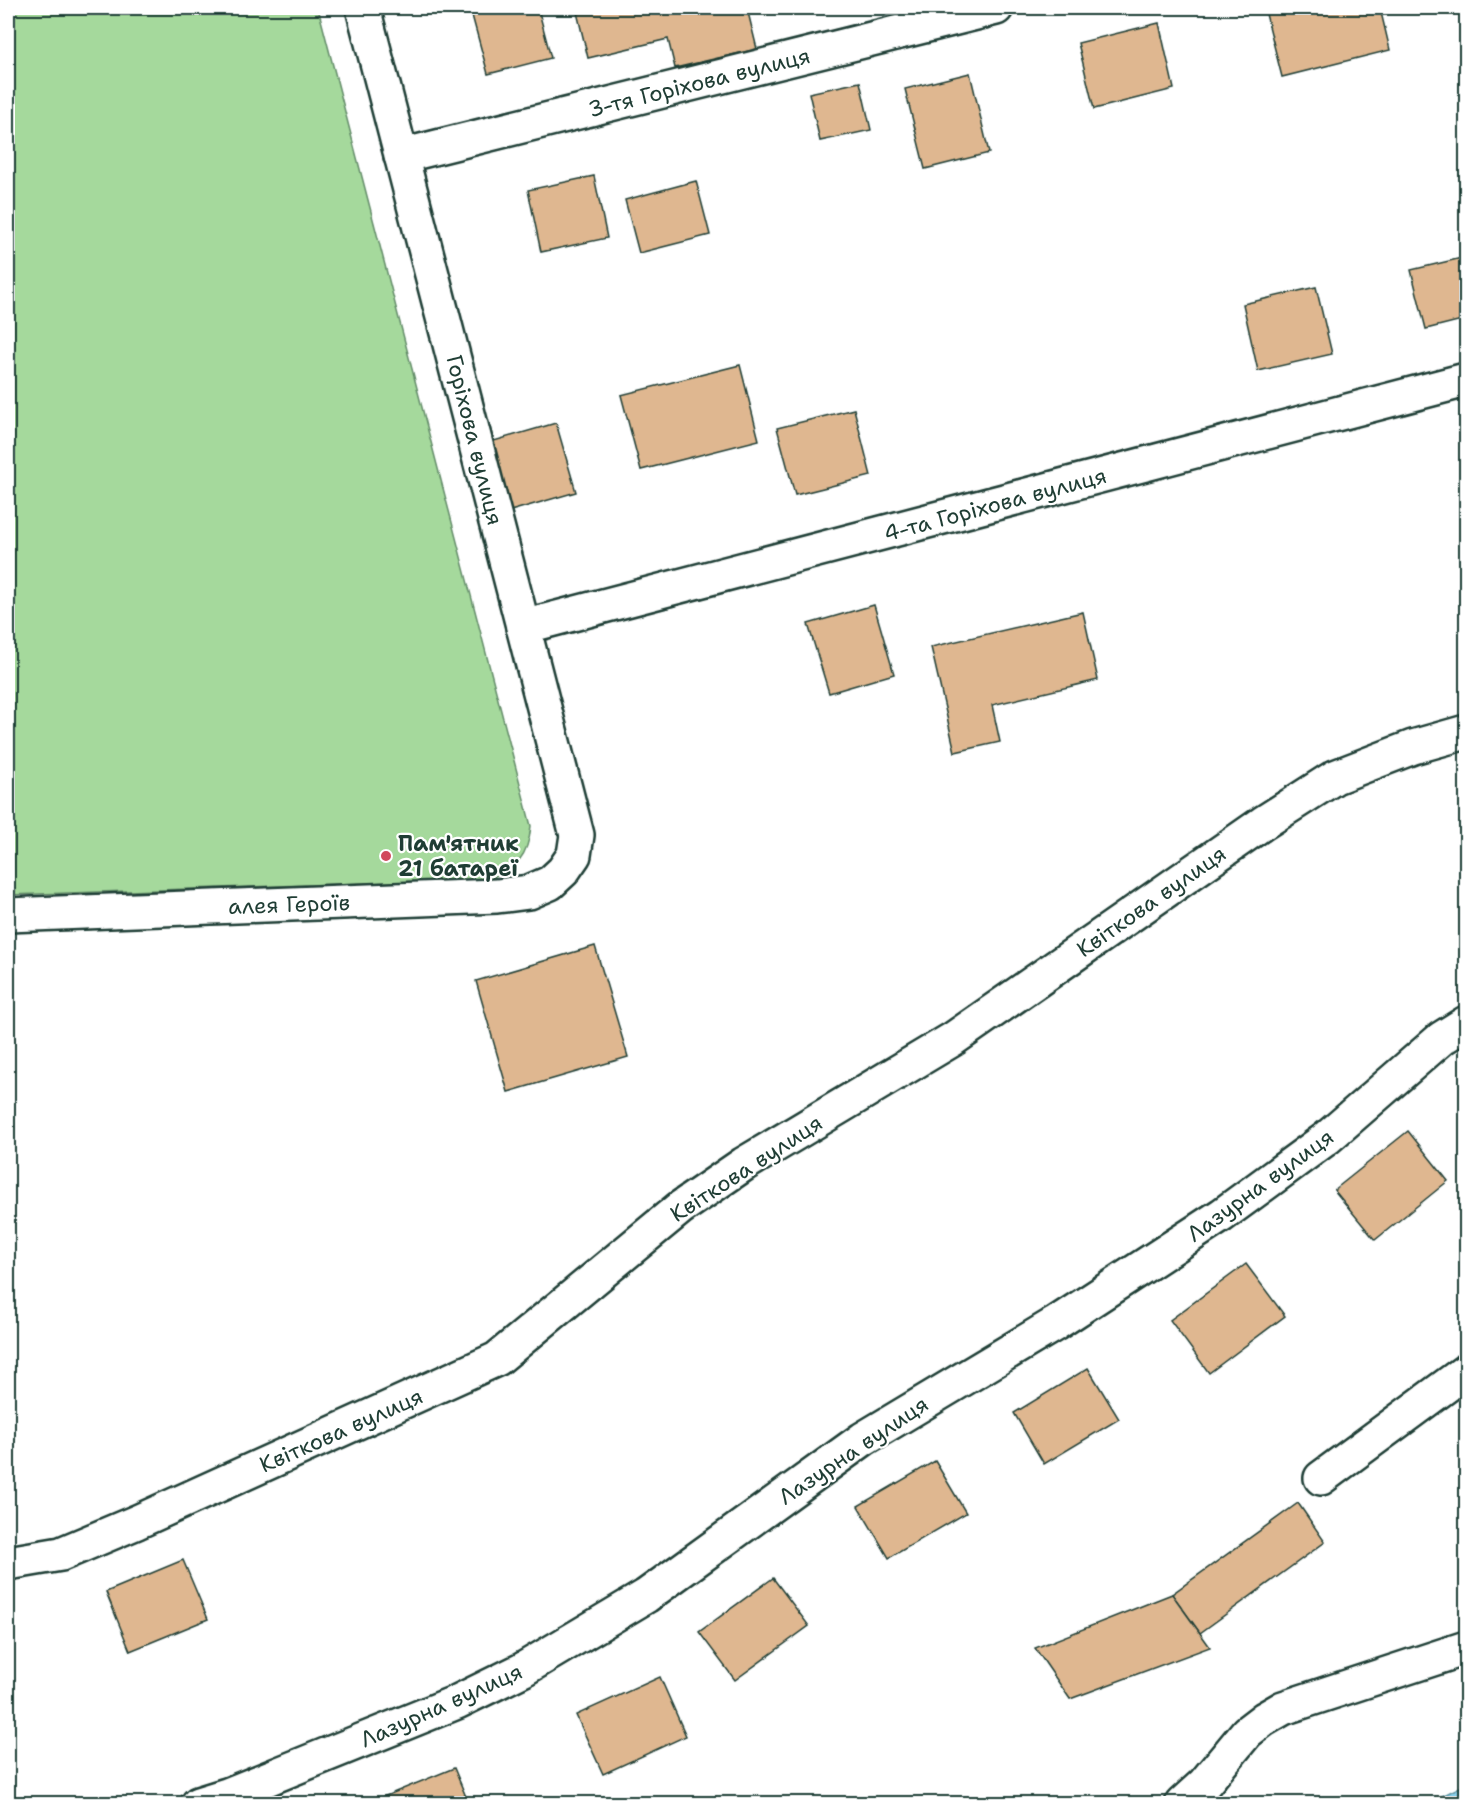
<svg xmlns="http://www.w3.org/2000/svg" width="1474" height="1811" viewBox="0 0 1474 1811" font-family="'Shantell Sans',sans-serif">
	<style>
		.green { fill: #a5d99c; stroke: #628b68; stroke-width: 1.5 }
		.water { fill: #8ad0ec; stroke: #5f95a2; stroke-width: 1.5 }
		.building { fill: #dfb790; stroke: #1f3d34; stroke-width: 1.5 }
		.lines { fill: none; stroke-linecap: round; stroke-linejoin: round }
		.street-casing { stroke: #1f3d34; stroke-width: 38 }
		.street { stroke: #fff; stroke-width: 33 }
		.poi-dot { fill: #d1495b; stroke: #fff; stroke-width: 2 }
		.labels { text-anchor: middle; stroke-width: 4.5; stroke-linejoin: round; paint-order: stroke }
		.street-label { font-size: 22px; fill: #1f3d34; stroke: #fff }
		.poi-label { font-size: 22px; font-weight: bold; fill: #1f3d34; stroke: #fff; text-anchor: start }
	</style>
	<rect width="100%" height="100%" fill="#fff"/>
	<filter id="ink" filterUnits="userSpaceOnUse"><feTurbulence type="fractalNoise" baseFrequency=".0167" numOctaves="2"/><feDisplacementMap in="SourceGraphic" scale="12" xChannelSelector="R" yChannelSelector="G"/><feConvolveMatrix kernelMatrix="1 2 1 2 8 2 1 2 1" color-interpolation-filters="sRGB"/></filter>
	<g filter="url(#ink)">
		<!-- green -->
		<path class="green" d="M8,8H318L531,826C528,857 517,868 488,879L8,895Z"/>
		<!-- water -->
		<path class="water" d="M1466,1784V1803H1428Z"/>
		<!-- building -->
		<g class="building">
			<path d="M470,8H538L551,58L488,74Z"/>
			<path d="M576,8H747L757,49L675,68L668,39L588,58Z"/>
			<path d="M1293,8H1380L1390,50L1282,77L1266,14Z"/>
			<path d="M1159,23L1174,89L1094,109L1078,43Z"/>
			<path d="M970,73L989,153L925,169L905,89Z"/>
			<path d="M860,82L871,130L820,141L809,93Z"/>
			<path d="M594,176L607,238L541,252L528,190Z"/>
			<path d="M696,181L710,235L639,253L625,200Z"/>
			<path d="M1466,257V319L1426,329L1411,270Z"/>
			<path d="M1316,287L1332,354L1258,371L1243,304Z"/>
			<path d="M740,365L759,440L641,470L621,395Z"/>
			<path d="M854,409L871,476L795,495L777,428Z"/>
			<path d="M556,423L576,492L507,512L487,443Z"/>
			<path d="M874,605L894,674L829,693L808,624Z"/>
			<path d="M1083,612L1098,680L992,705L1000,742L955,752L931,647Z"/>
			<path d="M595,946L628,1057L508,1092L476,981Z"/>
			<path d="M1408,1131L1448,1181L1375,1240L1334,1190Z"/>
			<path d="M1246,1264L1285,1316L1209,1373L1170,1320Z"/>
			<path d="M1088,1368L1119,1419L1044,1464L1014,1413Z"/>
			<path d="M935,1461L966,1513L889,1558L858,1506Z"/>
			<path d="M1298,1503L1325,1542L1200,1633L1172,1594Z"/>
			<path d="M183,1560L208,1619L130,1651L106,1592Z"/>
			<path d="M773,1578L809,1626L735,1680L699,1632Z"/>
			<path d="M1172,1594L1210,1647L1070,1699L1035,1648Z"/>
			<path d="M660,1677L686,1736L603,1774L576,1715Z"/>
			<path d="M454,1768L469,1804H366Z"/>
		</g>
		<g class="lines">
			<!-- street casing -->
			<g class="street-casing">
				<g id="street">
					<path d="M401,156L996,8"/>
					<path d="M523,627L1466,380"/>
					<path d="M8,915L497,896L529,892L550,883L563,871L574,855L577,835L363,8"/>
					<path d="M1321,1478L1466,1371"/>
					<path d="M8,1563L61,1554L137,1522L497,1359L680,1208L744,1164L953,1039L1263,823L1335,777L1413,747L1466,732"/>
					<path d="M198,1804L227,1795L457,1702L522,1670L646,1596L863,1439L1055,1324L1222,1215L1327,1138L1442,1038L1466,1023"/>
					<path d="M1182,1804L1204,1784L1247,1732L1264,1719L1283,1708L1466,1648"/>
				</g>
			</g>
			<!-- street -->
			<use href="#street" class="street"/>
		</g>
	</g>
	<!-- markers -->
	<circle class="poi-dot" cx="386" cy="856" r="6"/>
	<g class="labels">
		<!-- street labels -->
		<g class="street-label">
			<text transform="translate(699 82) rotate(-14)" y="8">3-тя Горіхова вулиця</text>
			<text transform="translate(475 440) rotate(76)" y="8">Горіхова вулиця</text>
			<text transform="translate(995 504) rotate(-15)" y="8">4-та Горіхова вулиця</text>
			<text transform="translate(1151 901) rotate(-35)" y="8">Квіткова вулиця</text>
			<text transform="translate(289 904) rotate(-2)" y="8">алея Героїв</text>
			<text transform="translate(746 1168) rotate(-33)" y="8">Квіткова вулиця</text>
			<text transform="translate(1260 1185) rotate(-36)" y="8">Лазурна вулиця</text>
			<text transform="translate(341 1430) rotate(-24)" y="8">Квіткова вулиця</text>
			<text transform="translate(853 1450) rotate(-34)" y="8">Лазурна вулиця</text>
			<text transform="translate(441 1705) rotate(-24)" y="8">Лазурна вулиця</text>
		</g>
		<!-- poi labels -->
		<g class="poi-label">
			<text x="398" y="851">Пам'ятник<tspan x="398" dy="25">21 батареї</tspan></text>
		</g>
	</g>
	<!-- margin -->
	<rect width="1474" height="1811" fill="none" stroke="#fff" stroke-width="30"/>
	<rect x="15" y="15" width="1444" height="1781" fill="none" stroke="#1f3d34" stroke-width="2" filter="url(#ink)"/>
</svg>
